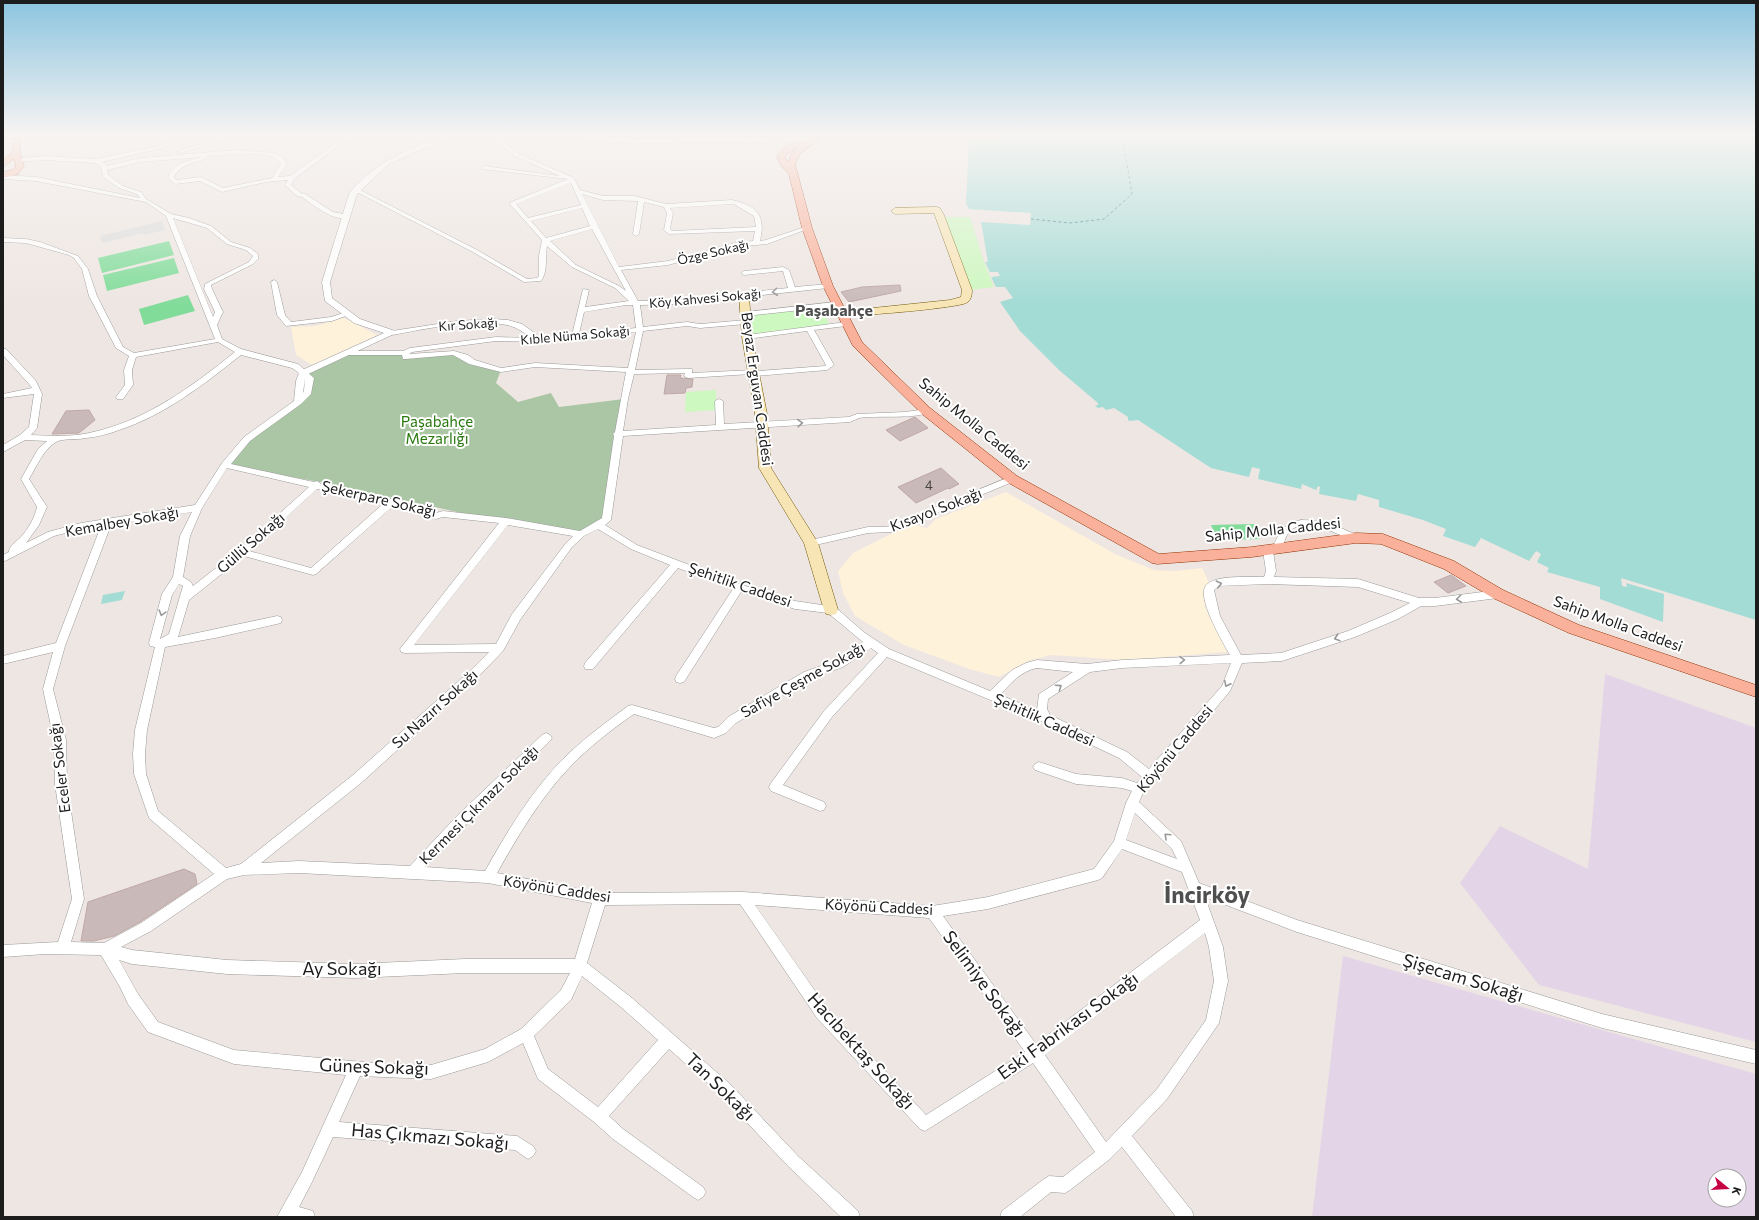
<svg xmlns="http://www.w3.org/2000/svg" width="1759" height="1220" viewBox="0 0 1759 1220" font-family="Commissioner,sans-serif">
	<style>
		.industrial { fill: #e4d4e7; fill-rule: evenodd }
		.education { fill: #fef2da }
		.cemetery { fill: #aac6a4 }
		.park { fill: #cdf8bf }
		.pitch { fill: #81dc9a }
		.parking { fill: #dcdcdc }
		.water { fill: #a3dbd5 }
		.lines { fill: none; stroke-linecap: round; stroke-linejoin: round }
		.ferry { stroke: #3f7f8b; stroke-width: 1; stroke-dasharray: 3 2.5; stroke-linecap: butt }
		.building { fill: #c9bab9; stroke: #bfa7a5 }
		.minor-casing { stroke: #999; stroke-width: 1 }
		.tertiary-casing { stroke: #999; stroke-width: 1 }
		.secondary-casing { stroke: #705806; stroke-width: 1 }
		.primary-casing { stroke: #923203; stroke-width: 1 }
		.minor { fill: #fff; fill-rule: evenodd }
		.tertiary { fill: #fff; fill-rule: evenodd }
		.secondary { fill: #f8e5b6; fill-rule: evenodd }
		.primary { fill: #fab19b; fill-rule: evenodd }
		.oneway { stroke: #999 }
		.labels { text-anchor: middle; stroke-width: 4; stroke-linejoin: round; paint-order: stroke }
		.far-street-label { font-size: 13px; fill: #1c1c1c; stroke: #fff }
		.number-label { font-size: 13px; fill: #474443 }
		.street-label { font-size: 15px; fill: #1c1c1c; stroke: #fff }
		.park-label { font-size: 15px; fill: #28780d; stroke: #fff }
		.far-district-label { font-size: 16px; font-weight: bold; fill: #4f4f4f; stroke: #fff }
		.near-street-label { font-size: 18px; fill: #1c1c1c; stroke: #fff }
		.near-district-label { font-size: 23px; font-weight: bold; fill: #4f4f4f; stroke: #fff }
	</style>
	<rect width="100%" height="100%" fill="#eee6e2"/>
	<!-- industrial -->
	<g class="industrial">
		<path d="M1605,674L1756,728V1042L1539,985L1460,883L1500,826L1588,869Z"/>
		<path d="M1343,956L1756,1074V1217H1312ZM1715,1176H1739V1200H1715Z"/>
	</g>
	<!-- education -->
	<g class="education">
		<path d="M344,318L377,335L312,365L296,355L291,327L315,326Z"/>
		<path d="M1006,492L1115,554L1154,570L1175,571L1202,568L1211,587L1208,591L1205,607L1227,652L1125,660L1051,655L1028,661L999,677L969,669L904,645L855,616L843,593L838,571L853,553L911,524L927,528L936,519Z"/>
	</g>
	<!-- cemetery -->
	<path class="cemetery" d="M347,353L452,355L465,357L501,370L496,383L518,402L551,393L559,407L624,399L606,520L581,534L503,522L320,482L225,465L247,439L308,392L310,378L303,373Z"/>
	<!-- park -->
	<g class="park">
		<path d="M944,217H970L984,262L994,287L970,290Z"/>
		<path d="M823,307L829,325L752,334L750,316Z"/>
		<path d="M716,390V410L685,412L686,392Z"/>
	</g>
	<!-- pitch -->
	<g class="pitch">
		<path d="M169,241L174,255L102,273L98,258Z"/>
		<path d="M174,258L179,273L107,291L103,275Z"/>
		<path d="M188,295L195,311L144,325L139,309Z"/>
		<path d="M1254,524L1260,539L1217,540L1211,525Z"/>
	</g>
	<!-- parking -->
	<path class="parking" d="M162,221L165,230L144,235L143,233L102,243L100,236Z"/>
	<!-- water -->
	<g class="water">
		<path d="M999,135H1756V620L1621,578L1622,586L1627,587L1626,583L1664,594L1663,622L1600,599V587L1547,572L1549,568L1537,562L1541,554L1536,551L1529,561L1481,538L1475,547L1443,536L1446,529L1423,520L1379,507V500L1358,494L1356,501L1319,494L1320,487L1318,486L1316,490L1302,484L1301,489L1258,479L1260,469L1252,467L1249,477L1211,468L1138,420L1130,421L1128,420V417L1114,408L1106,410L1103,407L1098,408L1095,406L1098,405V403L1059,370L1020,331L1000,302L1013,298L1005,287H996L991,277L1000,276L998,272H990L985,262H988L981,222L1030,225L1031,213L969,209L966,203L969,138L999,139Z"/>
		<path d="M125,591L122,600L101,604L103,595Z"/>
	</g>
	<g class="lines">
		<!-- ferry -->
		<path class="ferry" d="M1031,219L1070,223L1104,219L1132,194L1122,135"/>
	</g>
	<!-- building -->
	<g class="building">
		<path d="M900,285L901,291L849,302L841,292L862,287Z"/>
		<path d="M667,375H681L680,378L693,379L692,387L686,388L685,393L664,394Z"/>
		<path d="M89,410L95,420L79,433L52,434L66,411Z"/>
		<path d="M915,417L928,428L900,441L886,430Z"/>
		<path d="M941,468L959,484L949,489L948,488L916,503L898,487Z"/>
		<path d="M1451,575L1466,586L1448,593L1434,582Z"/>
		<path d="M184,869L195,874L197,884L140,922L114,936L94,941H81L88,902Z"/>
	</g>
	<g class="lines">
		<!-- minor casing -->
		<g class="minor-casing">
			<g id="minor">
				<path d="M194,135H204L162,148L102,162L106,164L107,166L140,158L237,150L275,153L283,157L287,164L278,177L290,176L333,145L351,135H358L337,147L294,179L291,185L301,193L305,194L333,212L349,215L350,216C337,225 312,204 302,197L297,196L285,185L288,180L266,182L222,192L200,181L175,184L168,178C172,163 190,160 203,157L140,162L107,170L108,175L123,186L141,192L146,199L171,214L189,218L211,226L231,242L250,248L258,254V259L253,264L211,285L212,289L223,312L217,325L222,339L241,349L298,364L314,378L311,394L301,404L250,441L231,464L314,482L317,481L321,484L391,499L436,513L443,511L506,518L580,531L602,518L614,436L613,434L615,432L626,372L535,367L501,372L469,364L453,355L406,359H403L402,355H347L343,353L347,351H403L410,348L496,337L531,338C524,332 516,327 507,325C474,318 425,329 392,335L388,333L392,331L457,321L493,319L508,320L522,324L540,337L572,335L583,289L589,290L585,307L629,301L615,288L572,267L547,246C545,257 548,272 541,281L524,282L473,252L353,190L358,189L477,250L527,279L537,278L539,276V256L542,240L509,203L568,179L482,169V167L484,166L560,176L515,156L494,140L493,135H499V138L519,154L574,178L580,190L603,196H634L666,204L732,200C757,206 766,215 760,241L766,240L805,227L810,228L767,244L735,247L668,265L621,270L638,301L679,300L788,288L783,271L744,275L741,273L744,271L783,267L789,270L795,287L828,284L831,286L828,288L679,304L640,305L643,327L687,322L700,324L746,320L750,322L746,324L700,328L687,326L643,331L635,370L689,369H692V373L754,370L758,371L825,366L826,365L807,331L747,339L743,337L747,335L846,322L850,324L846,326L814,330L834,365L827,370L755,376L751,374L688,378L684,376L685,373L634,374L628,399L623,431L716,425L715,401L719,399L723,401L724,424L849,417L857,414L905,412L926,409L930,411C920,420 874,415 859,418C856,419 853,421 850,422L623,436L611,520L605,525L637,545L742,585L795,601L835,607L865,633L889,649L990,691L1012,670L1026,663L1037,660L1087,664L1122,660L1230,655C1223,643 1198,600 1205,587C1206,584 1212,581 1215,580C1226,576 1251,577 1264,577L1266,571L1263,551L1268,548L1273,551L1276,571L1274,577L1358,579L1419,598H1435L1498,590L1501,591L1503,594L1501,597L1498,598L1435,606H1421L1398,619L1355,637L1282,661L1242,663L1230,691L1155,781L1143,793L1139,802L1181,841L1199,883L1297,920L1602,1014L1756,1050V1064L1602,1028L1297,932L1205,897L1223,947L1228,981L1219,1023L1167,1099L1132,1136L1192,1211L1194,1217H1176L1122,1147L1110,1159L1070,1190L1065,1193L1051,1192L1020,1217H1000L1002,1211L1044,1179L1049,1176L1063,1177L1095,1152L1033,1063L925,1131L920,1129L817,1018L740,904L605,905L587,963L632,998L730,1084L798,1156L858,1211L860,1217H841L788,1166L720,1094L669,1049L609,1116L623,1129L703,1187L706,1192L703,1197L698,1200L693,1197L613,1139L594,1122L538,1079L523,1043L488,1062L431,1079L360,1076L339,1122L517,1136L533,1146L536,1151L533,1156L528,1159L515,1150L333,1137L312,1182L299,1207L313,1211L315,1217H277L302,1172L346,1075L234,1064L148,1032L128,1004L120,987L101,955L45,954L3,957V945L58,942L72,899L55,784L54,740L43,689L53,652L3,664V656L56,643L101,526L81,529L54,536L3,562V555L9,552C9,546 16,542 20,538C29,528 34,519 37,507L21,479L38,449L47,441L25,440L3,452V445L20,435L29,427L34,394L3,398V394L32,388L29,384L3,355V349H6L36,381L42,394L37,428L31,435C50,436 70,437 89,433C146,421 191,387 235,352L218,342L136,357L132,370L133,385L123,399H117L116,397L125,385L124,370L129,356L116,348L89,296L82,269L74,258L69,255L26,243L3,242V238L26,239L40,242L78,256L88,269L97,296L123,347L134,353L215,339L166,216L146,202L36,181L3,179V175L36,177L140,198L137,194L119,188L103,177L101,166L95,163L46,160L18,162L15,160L18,158L46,156L96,159L159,146ZM237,154C250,154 275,151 281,164L272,178L223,188L201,177L176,180L174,178C178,165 195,162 206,159L207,158L205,156ZM571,183L581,205L528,218L516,204ZM582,194L603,200L638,201L633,234L636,236L639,234L644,202L664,207L667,213L664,230L669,234L755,231L753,241L735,243L668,261L619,267ZM734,204L754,216L756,227L672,231L670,229L673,213L670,208ZM582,208L590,226L546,238L531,221ZM173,218L207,228L227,244L246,250L253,256L249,262L205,284L204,289L215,312L213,317ZM592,229L626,291L619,286L576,265L550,241ZM626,305H633L636,328L579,334L584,312ZM636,332L628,368L535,363L501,368L475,360L468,355L454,351L409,354L412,352L496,341L539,342ZM241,355L292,368L299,373L296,381L294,401L244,437L222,463L195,505L81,523L48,532L26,543L39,525L47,507L29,479C37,466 43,450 56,442C63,438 78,440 86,438C97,437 109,434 119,430C165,415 203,385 241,355ZM305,378L304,391L303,393ZM227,468L309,487L239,550L193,586L191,582L183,577L190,536L202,508ZM317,489L384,503L311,568L249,551ZM393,506L436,519L443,517L499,523L400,649L401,652L405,653L489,652L470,671L353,775L241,864L226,868L158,811L146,774L145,754L147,730L165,647L215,638L281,623L282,620L281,617L277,616L178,637L189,600L244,556L313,575L316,574ZM192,512L180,536L173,577L162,594L149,643L150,646L155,647L135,730L133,754L134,774L149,818L214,874L141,923L104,943L71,942L84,899L67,784L66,740L53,689L65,646L111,525ZM508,525L573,536L566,543L512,614L496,644L414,645ZM598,529L631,549L670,565L585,663L584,666L585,669H593L678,568L733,589L676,676L675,679L676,682L680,683L684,682L741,592L795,609L828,613L863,642L835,661L804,672L728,717L718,727L714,728L632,705L628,706C605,723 582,740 562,760C530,793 507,832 485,871L425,867L483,807L550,741L552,738L550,735L546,733L542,735L457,816L410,866L299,861L261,863L361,783L478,677L503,651L520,620L572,547L584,536ZM179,584L183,586L169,634L160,639L172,595ZM1268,584L1358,587L1410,603L1390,613L1348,631L1281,653L1241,655L1220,616L1214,590L1219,586ZM871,648L878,653L824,711L771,783L769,787L771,791L820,811L824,810L826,806L824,802L783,785L832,717L887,657L1041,721L1119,758L1142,777L1137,783L1122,778L1076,774L1039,762L1035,764L1033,767L1035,770L1076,784L1122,788L1132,791L1126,803L1114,841L1094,869L988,897L932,906L743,892L600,893L497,873C518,836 540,798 570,767C589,747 611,730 634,714L714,738L726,733L736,723L812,678L843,667ZM1231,663L1222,686L1149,769L1127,752L1050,715L1047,709L1048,699L1090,672L1122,668ZM1037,668L1073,672L1039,694L1037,710L1000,695C1011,683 1021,671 1037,668ZM1135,813L1172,849L1177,859L1126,840ZM1122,849L1182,872L1200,920L1036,1044L943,916L988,909L1098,880L1102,878ZM299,873L488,883L592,903L575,959H465L355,964L227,960L132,950L121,947L151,931L227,879L244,875ZM755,905L929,918L1025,1052L926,1115L827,1008ZM1205,933L1209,947L1214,981L1206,1020L1157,1089L1106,1142L1045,1055ZM119,960L132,964L227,974L355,978L465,973H570L561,990L521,1029L485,1049L431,1065L373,1063L234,1050L158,1022L138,994ZM582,976L622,1008L658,1040L598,1107L548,1069L534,1036L571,1000Z"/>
				<path d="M216,135H222L219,141L181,153L176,152L215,139Z"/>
				<path d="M433,135H442L447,138L444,140Z"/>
				<path d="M556,135L642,139L817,137L820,139L817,141L642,143L592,141Z"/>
				<path d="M3,137L19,142L20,143L17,145L3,141Z"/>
				<path d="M274,280L277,282L285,315L291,322L331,317L347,312L351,314L332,321L286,326L277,315L271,282Z"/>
				<path d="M835,302L839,304L838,306L746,316L742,314L746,312Z"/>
				<path d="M1012,476L1016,479L1015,481L891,532L868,533L811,546L806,543L811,540L868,527H887Z"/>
				<path d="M1301,520C1321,520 1340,527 1359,536L1361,538L1356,541C1338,536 1307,515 1290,531C1285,536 1284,545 1280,551H1274L1272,549C1280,532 1281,525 1301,520Z"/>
			</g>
		</g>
		<!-- tertiary casing -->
		<g class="tertiary-casing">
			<path id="tertiary" d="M443,135H453L389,164L357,194L330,282L332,298L360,319L395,331L396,333L306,375H300L298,373L300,371L384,333L354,323L325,301L322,282L349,194C371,164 410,148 443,135Z"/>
		</g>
		<!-- secondary casing -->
		<g class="secondary-casing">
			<g id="secondary">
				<path d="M937,207L940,208L944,215L972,290C972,295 971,301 966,303C957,308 847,318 836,315L835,313L840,310H854L950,300L961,297L962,290L934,213L895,214L891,211L895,208Z"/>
				<path d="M744,293L749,296L752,337L767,414L771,468L818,543L838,610L836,614L831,615L826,614L824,610L804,543L759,468L755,414L742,337L739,296Z"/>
			</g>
		</g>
		<!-- primary casing -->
		<g class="primary-casing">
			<g id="primary">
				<path d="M13,135H21L20,153L24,166L18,174L3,178V172L12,170L16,166L14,159L3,167V160L12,152Z"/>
				<path d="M815,135H825L800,154L795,164L812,228L833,286L862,342L930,408L1017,476L1159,554L1252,547L1356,533L1383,534L1454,561L1503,590L1579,625L1756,685V697L1569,633L1493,598L1444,569L1381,544L1356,543L1252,557L1157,564L1152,563L1007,482L922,414L853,346L823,286L802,228L789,174L782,167L777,157C787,139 801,145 815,135ZM799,147L793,151L788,162L785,157C789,152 793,149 799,147Z"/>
			</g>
		</g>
		<!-- minor -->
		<use href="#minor" class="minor"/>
		<!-- tertiary -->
		<use href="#tertiary" class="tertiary"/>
		<!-- secondary -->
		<use href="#secondary" class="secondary"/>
		<!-- primary -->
		<use href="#primary" class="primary"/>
	</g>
	<!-- one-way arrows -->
	<defs><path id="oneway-chevron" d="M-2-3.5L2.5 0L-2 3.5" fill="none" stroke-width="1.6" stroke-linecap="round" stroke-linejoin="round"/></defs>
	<g class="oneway">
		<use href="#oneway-chevron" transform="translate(775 292) rotate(173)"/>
		<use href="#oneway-chevron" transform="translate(800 423) rotate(-4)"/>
		<use href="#oneway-chevron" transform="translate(1219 584) rotate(-13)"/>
		<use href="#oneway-chevron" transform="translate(1459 599) rotate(173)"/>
		<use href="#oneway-chevron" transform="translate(162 613) rotate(106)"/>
		<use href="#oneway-chevron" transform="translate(1337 638) rotate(163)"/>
		<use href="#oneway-chevron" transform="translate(1182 660) rotate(-3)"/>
		<use href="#oneway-chevron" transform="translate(1227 684) rotate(116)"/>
		<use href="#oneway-chevron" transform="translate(1059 687) rotate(-34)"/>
		<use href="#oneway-chevron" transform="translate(1167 836) rotate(-137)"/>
	</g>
	<!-- sky -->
	<linearGradient id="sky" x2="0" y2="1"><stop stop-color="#8cc4e0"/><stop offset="0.44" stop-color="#f7f4f2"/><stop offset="1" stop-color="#f7f4f2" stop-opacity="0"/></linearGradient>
	<rect width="1759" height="306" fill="url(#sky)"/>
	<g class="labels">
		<!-- far-street labels -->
		<g class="far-street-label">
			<text transform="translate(713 252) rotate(-13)" y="5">Özge Sokağı</text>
			<text transform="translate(705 298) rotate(-5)" y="5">Köy Kahvesi Sokağı</text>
			<text transform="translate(468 324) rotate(-4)" y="5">Kır Sokağı</text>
			<text transform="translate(575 335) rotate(-5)" y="5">Kıble Nüma Sokağı</text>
		</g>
		<!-- number labels -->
		<g class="number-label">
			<text x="929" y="490">4</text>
		</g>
		<!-- street labels -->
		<g class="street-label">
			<text transform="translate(757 389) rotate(82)" y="5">Beyaz Erguvan Caddesi</text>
			<text transform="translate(974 424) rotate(39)" y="5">Sahip Molla Caddesi</text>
			<text transform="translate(379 499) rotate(13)" y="5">Şekerpare Sokağı</text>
			<text transform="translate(936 510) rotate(-21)" y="5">Kısayol Sokağı</text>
			<text transform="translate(122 522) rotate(-10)" y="5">Kemalbey Sokağı</text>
			<text transform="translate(1273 530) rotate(-6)" y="5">Sahip Molla Caddesi</text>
			<text transform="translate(251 543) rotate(-41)" y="5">Güllü Sokağı</text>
			<text transform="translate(740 585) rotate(19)" y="5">Şehitlik Caddesi</text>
			<text transform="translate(1618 624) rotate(20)" y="5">Sahip Molla Caddesi</text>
			<text transform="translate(803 680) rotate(-29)" y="5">Safiye Çeşme Sokağı</text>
			<text transform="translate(435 709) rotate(-42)" y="5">Su Nazırı Sokağı</text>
			<text transform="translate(1044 720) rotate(24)" y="5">Şehitlik Caddesi</text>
			<text transform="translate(1175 749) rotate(-50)" y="5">Köyönü Caddesi</text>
			<text transform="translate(60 768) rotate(-97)" y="5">Eceler Sokağı</text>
			<text transform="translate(479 805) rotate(-45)" y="5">Kermesi Çıkmazı Sokağı</text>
			<text transform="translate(557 889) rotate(9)" y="5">Köyönü Caddesi</text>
			<text transform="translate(879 907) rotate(3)" y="5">Köyönü Caddesi</text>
		</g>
		<!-- park labels -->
		<g class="park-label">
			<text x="437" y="427">Paşabahçe<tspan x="437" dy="17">Mezarlığı</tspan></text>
		</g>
		<!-- far-district labels -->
		<g class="far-district-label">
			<text x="834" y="316">Paşabahçe</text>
		</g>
		<!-- near-street labels -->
		<g class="near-street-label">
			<text x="342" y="975">Ay Sokağı</text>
			<text transform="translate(1463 978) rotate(17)" y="6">Şişecam Sokağı</text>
			<text transform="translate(984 984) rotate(54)" y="6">Selimiye Sokağı</text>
			<text transform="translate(1068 1026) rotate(-36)" y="6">Eski Fabrikası Sokağı</text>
			<text transform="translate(861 1051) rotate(48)" y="6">Hacıbektaş Sokağı</text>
			<text transform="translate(374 1067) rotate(2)" y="6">Güneş Sokağı</text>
			<text transform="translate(720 1087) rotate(44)" y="6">Tan Sokağı</text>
			<text transform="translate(430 1137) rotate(5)" y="6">Has Çıkmazı Sokağı</text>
		</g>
		<!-- near-district labels -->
		<g class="near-district-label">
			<text x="1207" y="903">İncirköy</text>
		</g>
	</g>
	<!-- border -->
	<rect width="1759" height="1220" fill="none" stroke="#1c1c1c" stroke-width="8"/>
	<!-- north arrow -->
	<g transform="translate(1727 1188) rotate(108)"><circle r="19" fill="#ffffff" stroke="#a4a4a4"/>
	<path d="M0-3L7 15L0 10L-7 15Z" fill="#c50344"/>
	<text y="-6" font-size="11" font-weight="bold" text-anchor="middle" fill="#1c1c1c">K</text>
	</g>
</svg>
